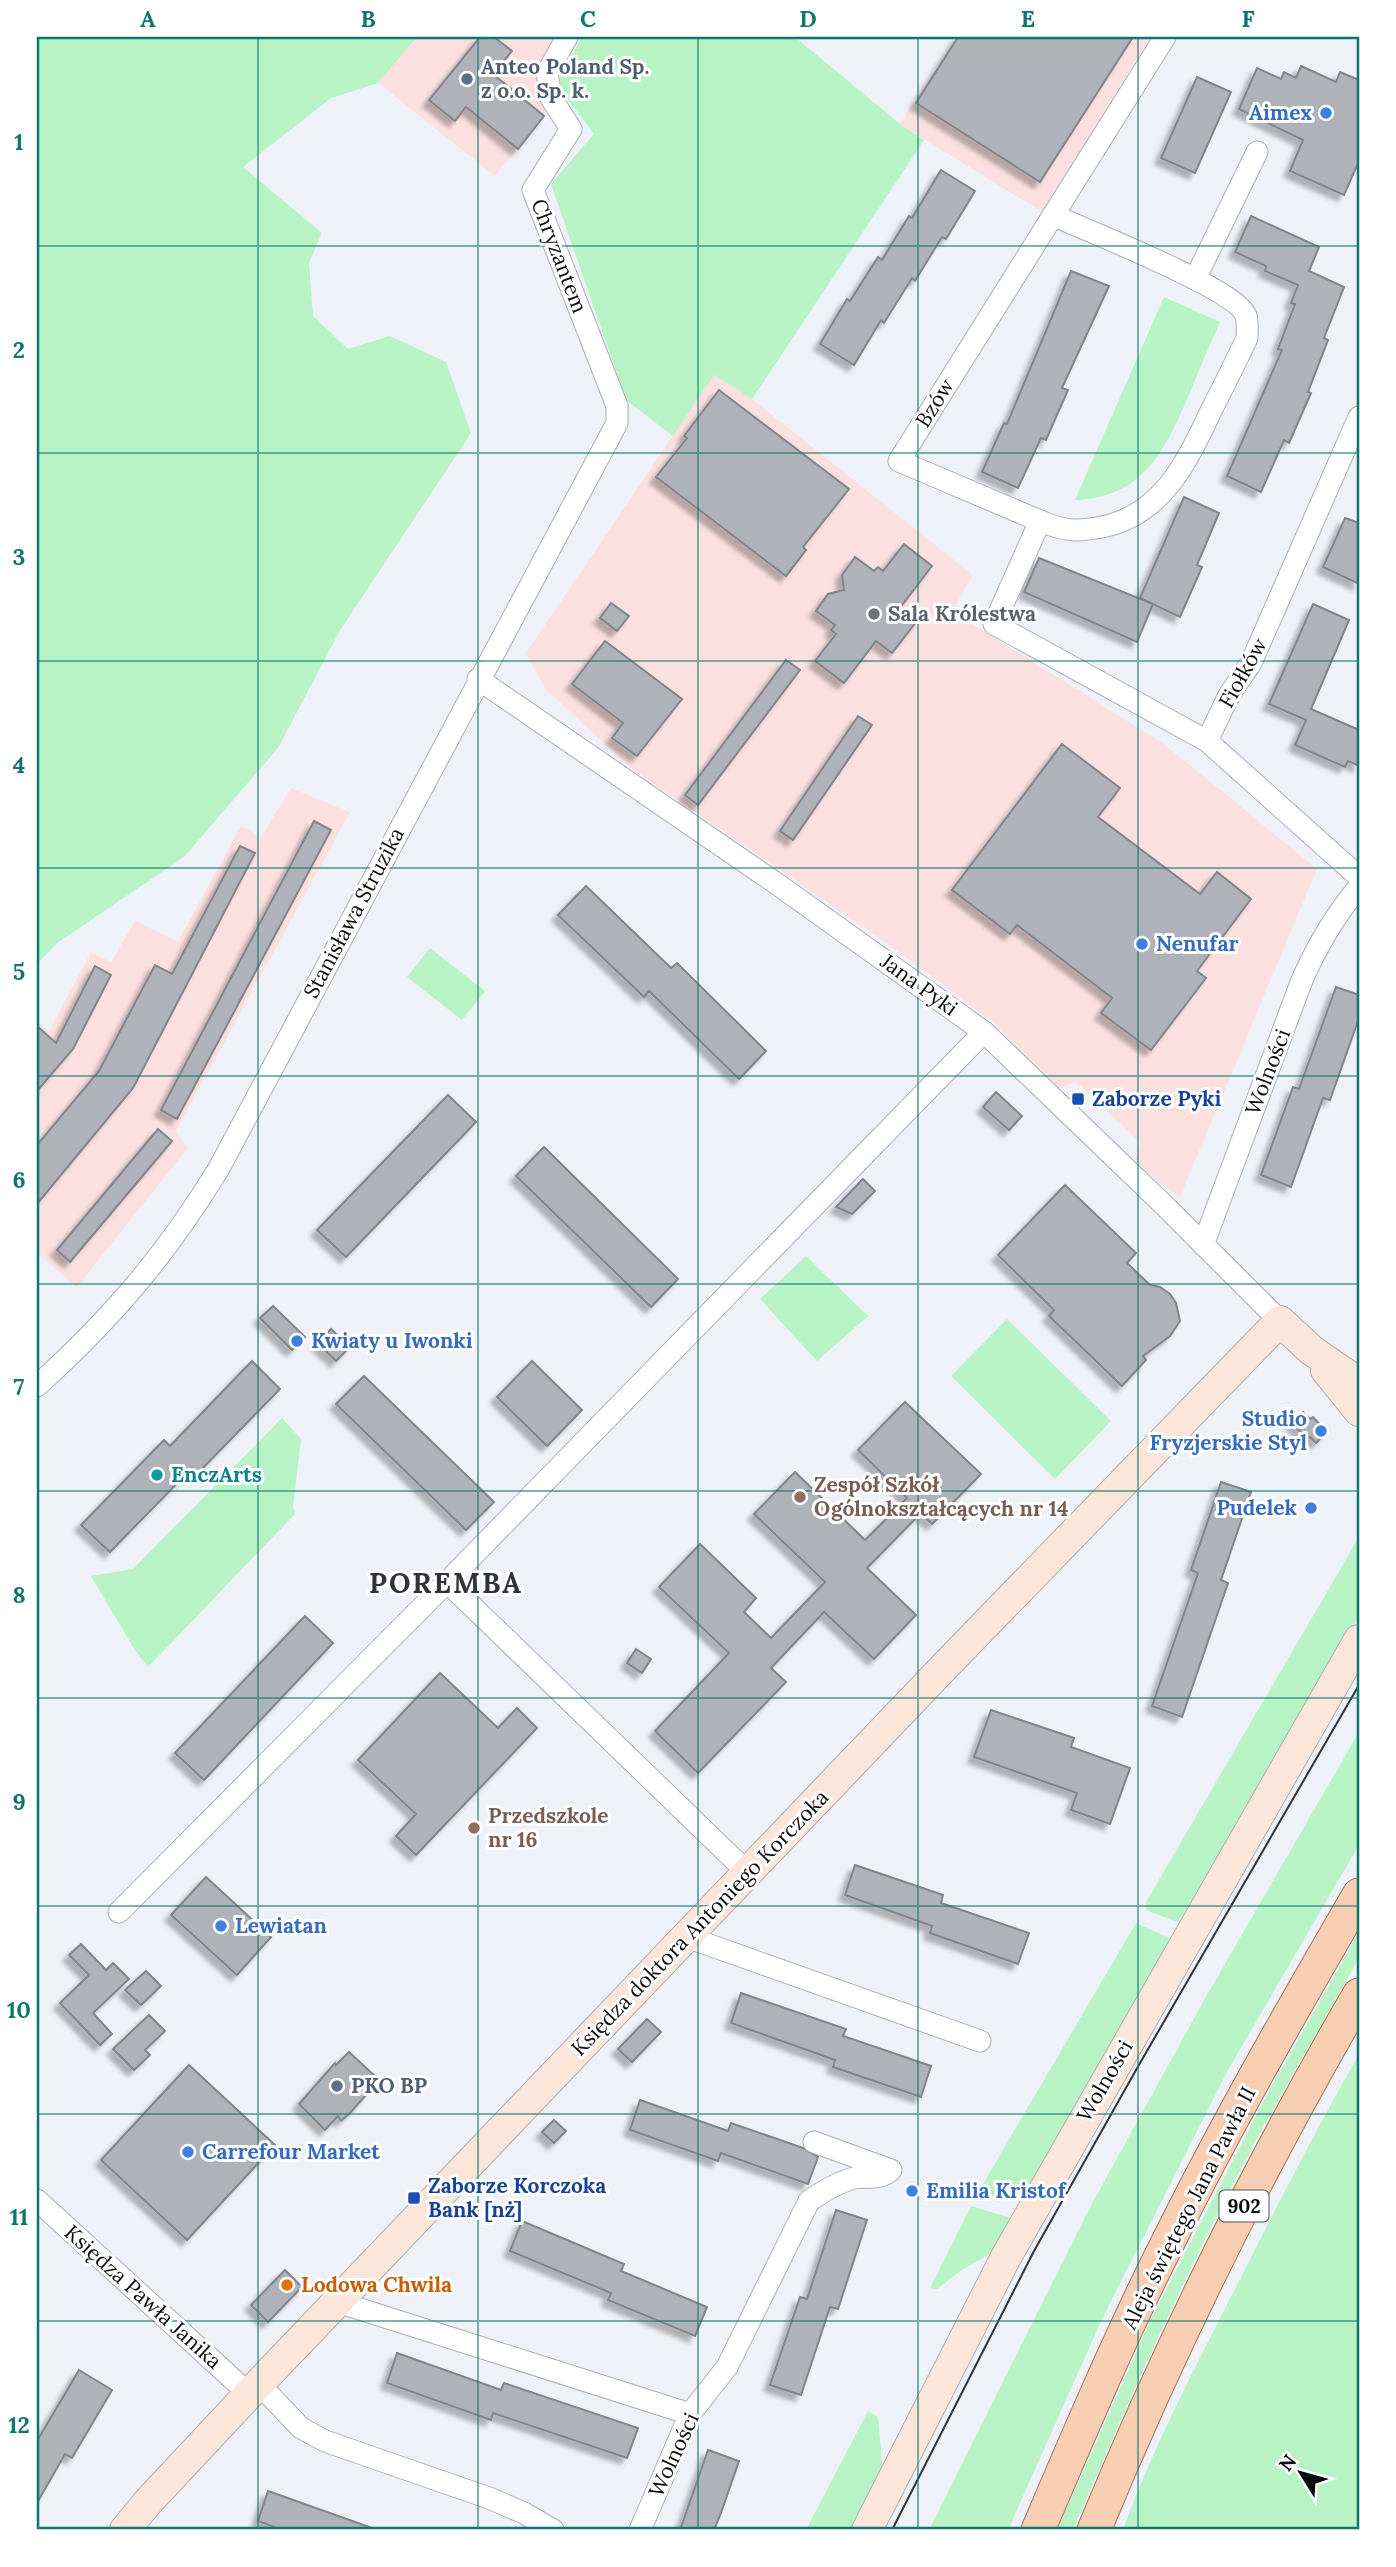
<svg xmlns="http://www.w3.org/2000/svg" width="1396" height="2567" viewBox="0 0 1396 2567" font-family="Lora,serif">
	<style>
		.industrial { fill: #fbe0df }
		.green { fill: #b7f3c4 }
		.building { fill: #b0b2b9; stroke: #82848b; stroke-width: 2; filter: url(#shadow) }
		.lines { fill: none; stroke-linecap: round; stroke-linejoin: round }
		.street-casing { stroke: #acaeb5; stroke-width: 23 }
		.secondary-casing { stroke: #acaeb5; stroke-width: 32 }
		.primary-casing { stroke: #a27458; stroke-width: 35 }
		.street { stroke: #fff; stroke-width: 21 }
		.secondary { stroke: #fce6d9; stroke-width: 30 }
		.primary { stroke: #f8ceb3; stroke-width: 33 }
		.tram { stroke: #333437; stroke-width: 2 }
		.grid { fill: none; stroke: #0f766e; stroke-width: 2; stroke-opacity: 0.55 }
		.service-dot { fill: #5c6f8a; stroke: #fff; stroke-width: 2.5 }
		.shop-dot { fill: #3f7fe0; stroke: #fff; stroke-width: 2.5 }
		.worship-dot { fill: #6b7280; stroke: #fff; stroke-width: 2.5 }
		.transit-dot { fill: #1a4fb4; stroke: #fff; stroke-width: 2.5 }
		.culture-dot { fill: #0f9aa8; stroke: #fff; stroke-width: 2.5 }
		.education-dot { fill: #8d6e63; stroke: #fff; stroke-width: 2.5 }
		.food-dot { fill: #e8710a; stroke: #fff; stroke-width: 2.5 }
		.labels { text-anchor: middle; stroke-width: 6; stroke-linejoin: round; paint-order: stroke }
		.shield { fill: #fff; stroke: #545456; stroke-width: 2 }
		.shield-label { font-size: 19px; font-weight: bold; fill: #0a0b0d }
		.service-label { font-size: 21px; font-weight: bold; fill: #4e5e75; stroke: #fff; text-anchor: start }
		.shop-label { font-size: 21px; font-weight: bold; fill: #366cbe; stroke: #fff; text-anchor: start }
		.street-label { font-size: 21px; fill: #0a0b0d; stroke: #fff }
		.worship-label { font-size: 21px; font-weight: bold; fill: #5b616d; stroke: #fff; text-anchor: start }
		.transit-label { font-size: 21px; font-weight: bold; fill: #164399; stroke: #fff; text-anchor: start }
		.culture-label { font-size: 21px; font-weight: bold; fill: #0d838f; stroke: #fff; text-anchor: start }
		.education-label { font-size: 21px; font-weight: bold; fill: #785e54; stroke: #fff; text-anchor: start }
		.food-label { font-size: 21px; font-weight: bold; fill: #c56008; stroke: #fff; text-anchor: start }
		.district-label { font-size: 28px; font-weight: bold; letter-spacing: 2px; fill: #323339; stroke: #fff }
		.neatline { fill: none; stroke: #0f766e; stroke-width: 2.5 }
		.grid-label { font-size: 23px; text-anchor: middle; font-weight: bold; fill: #0f766e }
	</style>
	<defs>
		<filter id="shadow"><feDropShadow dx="-6" dy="6" stdDeviation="2" flood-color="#0004"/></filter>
	</defs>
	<rect width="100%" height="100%" fill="#eff1f8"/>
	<!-- industrial -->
	<g class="industrial">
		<path d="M417,37H546L556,42L535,75L551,107L495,176L378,83Z"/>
		<path d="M956,37H1150L1042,212L900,124Z"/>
		<path d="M714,375L752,399L973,575L952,611L1164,744L1317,869L1180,1197L1155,1179L1135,1159L1141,1143L1076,1082L1058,1088L991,1020L885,942L631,768L546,690L526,653Z"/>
		<path d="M291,788L350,812L176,1131L188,1148L77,1287L37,1253V1021L49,1031L91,952L111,962L135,921L178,942L241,826L261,837Z"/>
	</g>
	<!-- green -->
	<g class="green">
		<path d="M37,37H417L378,83L331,98L243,167L322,233L309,263L313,316L348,349L390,336L446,362L471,433L339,632L278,748L184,857L57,943L37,964Z"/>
		<path d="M582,37H795L900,124L924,140L752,399L714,375L673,436L626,400L551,184L594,134L568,100L557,82Z"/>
		<path d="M1164,297L1220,322C1209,347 1198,372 1188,397C1164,452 1142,498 1075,500Z"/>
		<path d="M430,948L485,991L462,1020L407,977Z"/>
		<path d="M806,1256L868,1316L817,1361L760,1299Z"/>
		<path d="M1007,1319L1111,1421L1055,1479L951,1376Z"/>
		<path d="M282,1418L301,1439L293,1507L295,1514L148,1667L135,1650L91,1576L133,1569Z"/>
		<path d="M1359,1537V1616L1184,1913L1177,1922L1146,1910V1902Z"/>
		<path d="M1359,1732V1845L1228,2070L1102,2319L1008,2530H929L1088,2211L1203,2002Z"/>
		<path d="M1136,1923L1171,1939L1022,2200L981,2195L980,2189Z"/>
		<path d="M1359,1932V1958C1324,2020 1288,2081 1254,2144C1187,2269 1129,2399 1073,2530H1057L1151,2319L1263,2102Z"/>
		<path d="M1359,2054V2530H1123C1153,2447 1195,2368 1235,2289C1275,2210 1315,2131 1359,2054Z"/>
		<path d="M971,2206L1011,2218L995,2251L960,2271L937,2289L930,2288Z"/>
		<path d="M868,2411L878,2417L883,2475L855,2530H806Z"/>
	</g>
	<!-- building -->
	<g class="building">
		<path d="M480,37H494L512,51L493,74L544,116L518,149L466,107L455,121L429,100Z"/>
		<path d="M958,37H1133L1040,182L916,103Z"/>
		<path d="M1301,66L1336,82L1340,72L1359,80V161L1344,195L1290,171L1303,140L1239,109L1257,68L1281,79L1284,72L1296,78Z"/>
		<path d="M1197,77L1231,92L1195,173L1161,158Z"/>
		<path d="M941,170L975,191L946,239L942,237L915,281L912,278L884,323L881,320L854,365L820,344L847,299L850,301L878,257L882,260L909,216L912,218Z"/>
		<path d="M1251,216L1319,247L1309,271L1344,287L1324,338L1328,340L1308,392L1311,393L1289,443L1284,440L1261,492L1227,476L1282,350L1278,349L1295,304L1291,303L1298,285L1265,271L1266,266L1235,252Z"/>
		<path d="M1071,271L1109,286L1062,388L1068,390L1046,440L1041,438L1018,488L982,472L1004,423L1007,424Z"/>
		<path d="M719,390L849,489L803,547L806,550L786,576L656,477L687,438L684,436Z"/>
		<path d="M1184,497L1219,513L1197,565L1202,567L1180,617L1140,598Z"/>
		<path d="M1345,518L1359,523V584L1323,567Z"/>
		<path d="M904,544L932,566L900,608L917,621L892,653L876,641L844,683L815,661L836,634L831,630L835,625L816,611L828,594L844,590L842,575L855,557L874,571L878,567L883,571Z"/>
		<path d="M1039,558L1153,604L1137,642L1024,592Z"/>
		<path d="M611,603L629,616L617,631L600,618Z"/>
		<path d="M1313,604L1349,620L1311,709L1359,730V766L1348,761L1345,767L1295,745L1306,720L1269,704Z"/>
		<path d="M605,641L682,699L637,756L612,738L623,723L572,684Z"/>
		<path d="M786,660L800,670L698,805L685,795Z"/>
		<path d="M858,716L872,725L793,840L780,831Z"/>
		<path d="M1062,744L1120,788L1098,817L1200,894L1217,872L1251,899L1197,971L1206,978L1151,1050L1101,1013L1112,998L1017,925L1010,934L952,890Z"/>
		<path d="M314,821L331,830L177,1119L161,1110Z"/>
		<path d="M240,846L255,853L133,1088L37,1204V1145L99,1071L155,965L172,974Z"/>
		<path d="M586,886L671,968L677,963L766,1051L739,1079L649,991L644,997L558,915Z"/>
		<path d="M95,966L111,975L73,1049L37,1091V1026L56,1043Z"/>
		<path d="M1336,987L1359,995V1018L1330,1100L1323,1098L1291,1187L1261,1175L1293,1087L1299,1089Z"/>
		<path d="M996,1092L1022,1116L1009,1130L983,1107Z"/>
		<path d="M448,1095L476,1122L346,1257L317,1230Z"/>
		<path d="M158,1129L172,1141L70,1262L57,1250Z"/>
		<path d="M544,1147L678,1279L651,1307L516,1176Z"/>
		<path d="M863,1179L875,1191L852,1214L836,1207Z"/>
		<path d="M1065,1185L1136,1253L1127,1263L1150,1285L1160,1287L1170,1294L1176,1303L1180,1321L1170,1336L1143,1356L1146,1360L1122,1386L1049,1316L1054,1310L998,1255Z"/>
		<path d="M273,1306L305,1337L292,1350L260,1318Z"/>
		<path d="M331,1329L350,1347L336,1361L317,1343Z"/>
		<path d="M252,1361L280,1389L198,1473L192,1468L110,1552L81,1525L164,1440L170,1446Z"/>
		<path d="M532,1361L582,1410L547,1446L497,1397Z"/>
		<path d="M364,1376L494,1502L466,1530L336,1404Z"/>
		<path d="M905,1402L981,1474L932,1524L921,1513L867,1568L916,1615L874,1659L824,1612L771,1668L786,1682L698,1773L655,1731L729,1653L659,1587L700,1544L756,1598L744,1612L771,1638L825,1582L754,1514L795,1472L865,1540L907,1498L858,1450Z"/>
		<path d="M1303,1412L1310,1419L1313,1417L1327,1432L1316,1443L1310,1437L1307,1439L1292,1423Z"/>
		<path d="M1221,1482L1251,1492L1221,1580L1228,1583L1182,1717L1152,1706L1198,1573L1191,1570Z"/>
		<path d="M305,1616L333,1643L204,1780L175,1753Z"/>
		<path d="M636,1649L651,1659L642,1673L627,1663Z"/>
		<path d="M440,1673L498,1728L517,1708L537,1728L416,1855L396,1836L416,1814L358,1760Z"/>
		<path d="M991,1710L1074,1738L1071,1747L1130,1768L1110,1824L1071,1810L1077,1793L974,1757Z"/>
		<path d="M855,1865L943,1895L941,1903L1029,1933L1018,1964L930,1933L932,1926L845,1895Z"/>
		<path d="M206,1877L271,1937L237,1975L171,1915Z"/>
		<path d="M81,1944L106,1970L113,1963L129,1979L93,2013L112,2034L100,2045L60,2003L89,1975L69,1955Z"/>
		<path d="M146,1971L161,1986L141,2005L125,1990Z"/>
		<path d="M741,1993L846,2029L843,2036L931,2066L921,2097L833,2067L835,2060L731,2023Z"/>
		<path d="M149,2015L165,2031L145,2050L150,2055L134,2070L113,2049Z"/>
		<path d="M647,2019L661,2032L632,2062L618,2049Z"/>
		<path d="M349,2052L376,2077L363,2090L367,2094L350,2113L341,2121L338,2116L325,2130L299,2104L335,2063L336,2065Z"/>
		<path d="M189,2065L275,2145L187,2240L101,2160Z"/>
		<path d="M640,2100L728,2131L731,2123L803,2148L818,2157L808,2184L721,2153L718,2161L630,2130Z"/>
		<path d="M554,2120L566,2131L554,2143L542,2132Z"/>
		<path d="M836,2210L867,2220L838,2309L830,2307L801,2395L770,2385L800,2297L807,2299Z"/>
		<path d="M522,2221L624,2264L621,2271L707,2307L695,2336L608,2300L611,2293L510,2251Z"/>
		<path d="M285,2270L302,2287L268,2322L251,2305Z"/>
		<path d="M397,2353L501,2390L504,2383L638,2428L627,2458L493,2413L491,2420L387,2383Z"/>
		<path d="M79,2370L112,2390L72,2458L65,2454L37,2503V2441Z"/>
		<path d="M708,2450L739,2461L721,2513L714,2530H680Z"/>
		<path d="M268,2491L372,2528V2530H282L258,2521Z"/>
	</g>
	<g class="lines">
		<!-- street casing -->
		<g class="street-casing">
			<g id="street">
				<path d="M1165,37L899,461L1040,521L994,624L1207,741"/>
				<path d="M1195,279L1257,152"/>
				<path d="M1359,417L1251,663L1229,695L1207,741L1359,877"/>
				<path d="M1040,521C1064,531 1076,532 1102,527C1161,515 1186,464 1209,415C1222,389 1235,364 1247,338C1247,331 1248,322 1246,316C1237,289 1085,230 1053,215"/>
				<path d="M478,679L780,886L984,1032L1166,1207L1280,1321"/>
				<path d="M1203,1245L1302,980C1317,946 1335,915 1359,887"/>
				<path d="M37,1386C112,1318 165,1256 218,1170L617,423V406L533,190L571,129L551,98L547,73L567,37"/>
				<path d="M447,1582L748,1873"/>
				<path d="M119,1912L452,1577L984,1032"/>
				<path d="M687,1937L980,2041"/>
				<path d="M37,2200L249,2394"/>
				<path d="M338,2302L690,2414"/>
				<path d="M259,2384L301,2428L325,2441L489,2498L524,2513L553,2530"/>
				<path d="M640,2530L690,2414L727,2367L809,2201C822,2192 839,2182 854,2178C867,2176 881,2180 891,2170L814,2142"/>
			</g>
		</g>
		<!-- secondary casing -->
		<g class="secondary-casing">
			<g id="secondary">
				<path d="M1326,1370L1359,1411"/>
				<path d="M125,2530L147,2503L249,2394L945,1666L1280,1321L1311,1350L1359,1383"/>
				<path d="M867,2530L1006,2257L1359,1640"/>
			</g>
		</g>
		<!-- primary casing -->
		<g class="primary-casing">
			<g id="primary">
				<path d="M1038,2530C1079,2434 1120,2337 1167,2244C1226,2125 1292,2010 1359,1895"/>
				<path d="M1094,2530C1170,2346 1259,2167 1359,1995"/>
			</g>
		</g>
		<!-- street -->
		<use href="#street" class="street"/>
		<!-- secondary -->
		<use href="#secondary" class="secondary"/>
		<!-- primary -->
		<use href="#primary" class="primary"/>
		<!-- tram -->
		<path class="tram" d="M892,2530L1034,2251L1140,2063L1359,1685"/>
	</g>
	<!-- grid -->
	<path class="grid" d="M258,37V2530M478,37V2530M698,37V2530M918,37V2530M1138,37V2530M37,246H1359M37,453H1359M37,661H1359M37,868H1359M37,1076H1359M37,1284H1359M37,1491H1359M37,1698H1359M37,1906H1359M37,2114H1359M37,2321H1359"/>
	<!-- markers -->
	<g class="service-dot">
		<circle cx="467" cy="79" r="7"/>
		<circle cx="337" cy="2086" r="7"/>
	</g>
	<g class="shop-dot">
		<circle cx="1326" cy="113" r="7"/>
		<circle cx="1142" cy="944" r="7"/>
		<circle cx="297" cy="1341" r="7"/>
		<circle cx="1321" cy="1431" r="7"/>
		<circle cx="1311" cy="1508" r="7"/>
		<circle cx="221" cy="1926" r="7"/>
		<circle cx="188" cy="2152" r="7"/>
		<circle cx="912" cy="2191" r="7"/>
	</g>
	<circle class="worship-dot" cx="874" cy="614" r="7"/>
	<g class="transit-dot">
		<rect x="1071" y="1092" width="14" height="14" rx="3.5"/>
		<rect x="407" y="2191" width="14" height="14" rx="3.5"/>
	</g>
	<circle class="culture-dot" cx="157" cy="1475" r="7"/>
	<g class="education-dot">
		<circle cx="800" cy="1497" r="7"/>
		<circle cx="474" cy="1828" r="7"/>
	</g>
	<circle class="food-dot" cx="287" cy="2285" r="7"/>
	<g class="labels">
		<!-- shield labels -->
		<rect class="shield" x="1219.5" y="2190.5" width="49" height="31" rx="5"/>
		<g class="shield-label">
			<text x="1244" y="2213">902</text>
		</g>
		<!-- service labels -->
		<g class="service-label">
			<text x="481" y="74">Anteo Poland Sp.<tspan x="481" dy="24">z o.o. Sp. k.</tspan></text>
			<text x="351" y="2093">PKO BP</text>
		</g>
		<!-- shop labels -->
		<g class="shop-label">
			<text x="1312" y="120" text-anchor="end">Aimex</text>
			<text x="1156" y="951">Nenufar</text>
			<text x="311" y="1348">Kwiaty u Iwonki</text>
			<text x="1307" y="1426" text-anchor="end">Studio<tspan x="1307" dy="24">Fryzjerskie Styl</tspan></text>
			<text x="1297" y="1515" text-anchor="end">Pudelek</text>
			<text x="235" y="1933">Lewiatan</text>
			<text x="202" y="2159">Carrefour Market</text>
			<text x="926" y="2198">Emilia Kristof</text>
		</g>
		<!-- street labels -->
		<g class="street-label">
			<text transform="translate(559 256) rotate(69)" y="7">Chryzantem</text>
			<text transform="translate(935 403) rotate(-58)" y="7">Bzów</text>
			<text transform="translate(1243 673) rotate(-61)" y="7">Fiołków</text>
			<text transform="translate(354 913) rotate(-62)" y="7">Stanisława Struzika</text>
			<text transform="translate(919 985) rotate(36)" y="7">Jana Pyki</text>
			<text transform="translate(1268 1072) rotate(-69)" y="7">Wolności</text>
			<text transform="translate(700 1923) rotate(-46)" y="7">Księdza doktora Antoniego Korczoka</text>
			<text transform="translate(1105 2081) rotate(-60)" y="7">Wolności</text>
			<text transform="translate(1189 2208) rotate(-63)" y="7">Aleja świętego Jana Pawła II</text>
			<text transform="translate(143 2297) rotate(42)" y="7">Księdza Pawła Janika</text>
			<text transform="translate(674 2455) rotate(-65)" y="7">Wolności</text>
		</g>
		<!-- worship labels -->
		<g class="worship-label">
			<text x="888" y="621">Sala Królestwa</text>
		</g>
		<!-- transit labels -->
		<g class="transit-label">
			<text x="1092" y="1106">Zaborze Pyki</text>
			<text x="428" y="2193">Zaborze Korczoka<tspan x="428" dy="24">Bank [nż]</tspan></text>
		</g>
		<!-- culture labels -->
		<g class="culture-label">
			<text x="171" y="1482">EnczArts</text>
		</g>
		<!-- education labels -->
		<g class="education-label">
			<text x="814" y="1492">Zespół Szkół<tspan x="814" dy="24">Ogólnokształcących nr 14</tspan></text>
			<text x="488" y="1823">Przedszkole<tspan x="488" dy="24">nr 16</tspan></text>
		</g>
		<!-- food labels -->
		<g class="food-label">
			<text x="301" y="2292">Lodowa Chwila</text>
		</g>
		<!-- district labels -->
		<g class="district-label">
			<text x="446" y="1593">POREMBA</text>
		</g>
	</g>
	<!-- border -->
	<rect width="1396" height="2567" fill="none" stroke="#ffffff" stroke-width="77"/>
	<!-- north arrow -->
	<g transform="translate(1301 2473) rotate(307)" stroke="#ffffff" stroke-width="5" paint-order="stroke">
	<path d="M0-5L12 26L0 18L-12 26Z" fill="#0a0b0d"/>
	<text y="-10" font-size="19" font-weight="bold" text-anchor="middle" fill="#0a0b0d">N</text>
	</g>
	<rect x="38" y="38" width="1320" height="2490" class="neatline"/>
	<g class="grid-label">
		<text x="148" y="27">A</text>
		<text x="368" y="27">B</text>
		<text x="588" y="27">C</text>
		<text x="808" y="27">D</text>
		<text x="1028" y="27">E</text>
		<text x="1248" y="27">F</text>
		<text x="19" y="150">1</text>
		<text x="19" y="358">2</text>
		<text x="19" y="565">3</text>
		<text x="19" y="773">4</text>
		<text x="19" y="980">5</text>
		<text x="19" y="1188">6</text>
		<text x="19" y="1395">7</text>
		<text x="19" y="1603">8</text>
		<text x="19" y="1810">9</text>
		<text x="19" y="2018">10</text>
		<text x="19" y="2225">11</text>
		<text x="19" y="2433">12</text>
	</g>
</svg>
